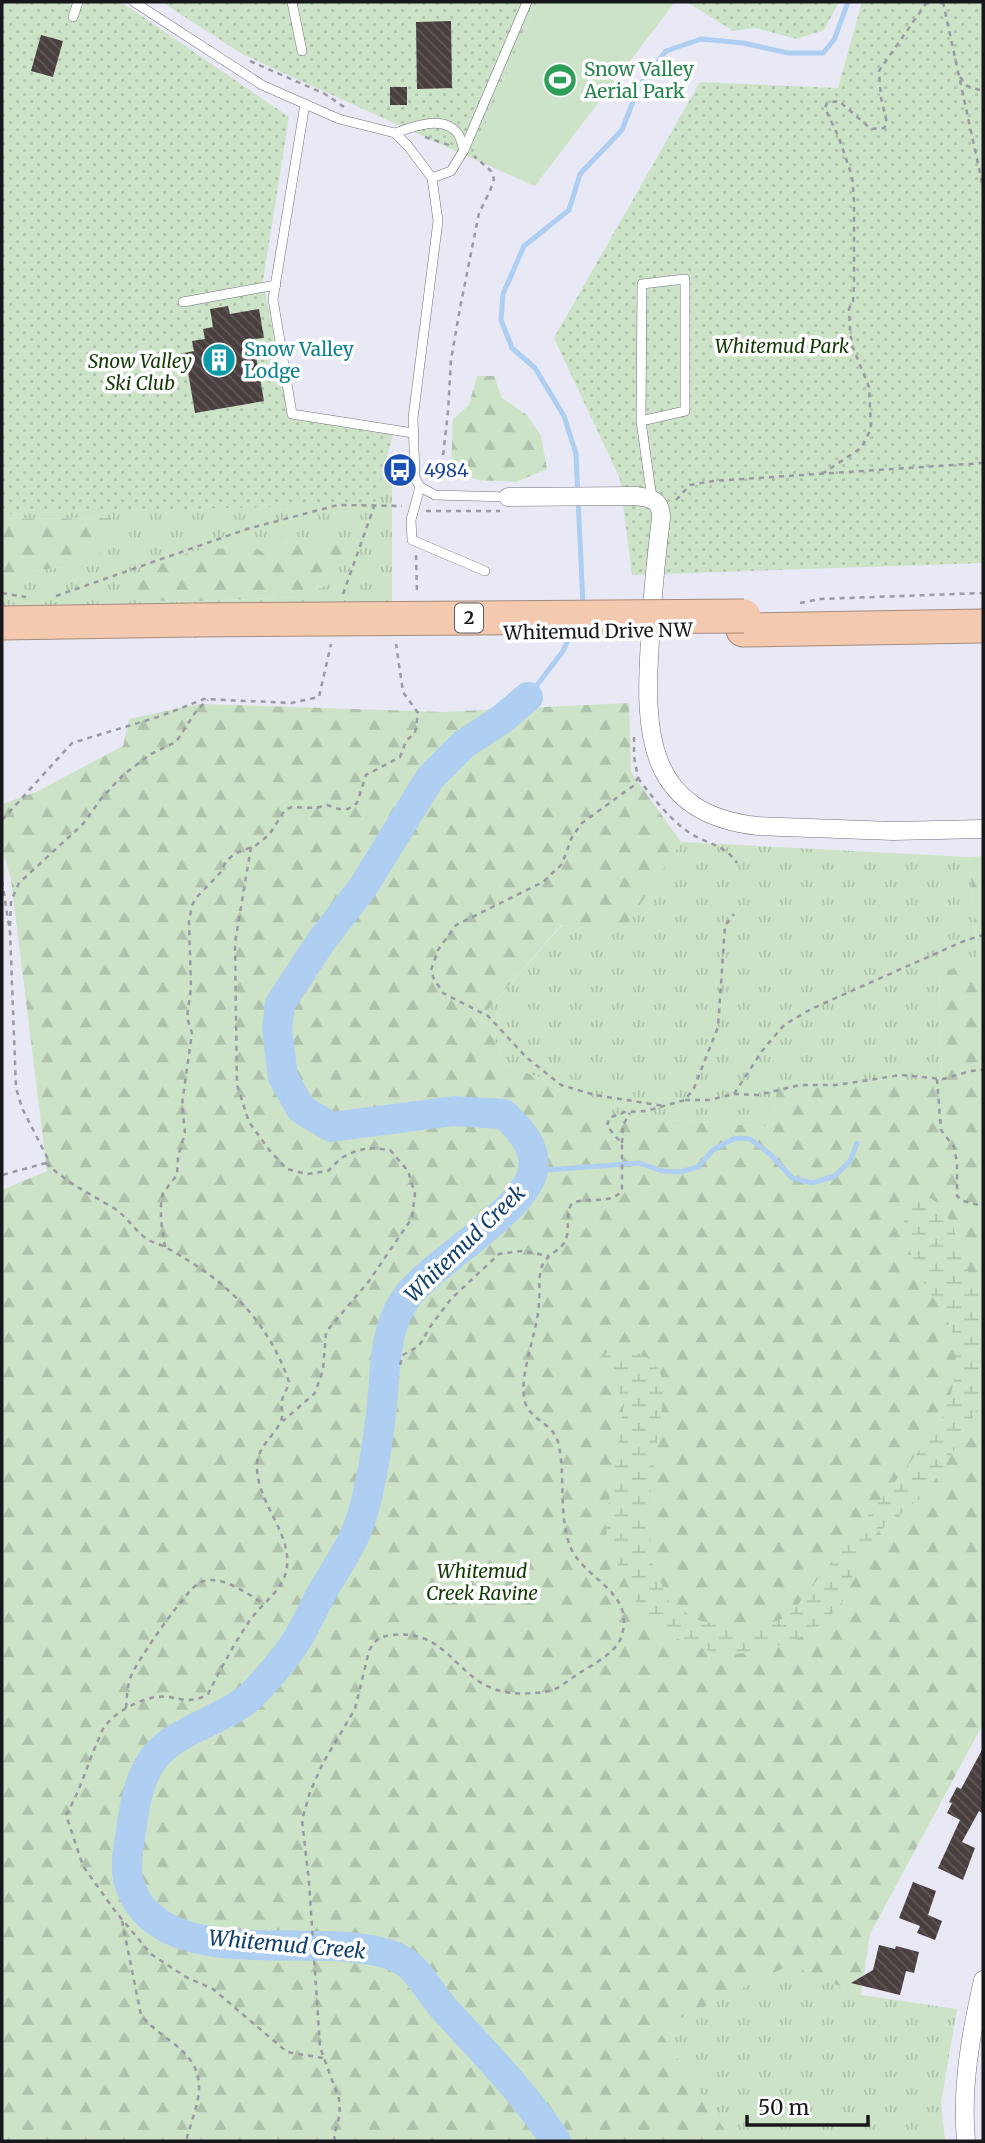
<svg xmlns="http://www.w3.org/2000/svg" width="985" height="2143" viewBox="0 0 985 2143" font-family="Merriweather,serif">
	<style>
		.grass { fill: url(#grass-tufts); fill-rule: evenodd }
		.forest { fill: url(#forest-firs) }
		.wetland { fill: url(#wetland-marsh) }
		.park { fill: url(#park-dots) }
		.pitch { fill: #cde3c8 }
		.lines { fill: none; stroke-linecap: round; stroke-linejoin: round }
		.stream { stroke: #aecef2; stroke-width: 5 }
		.river { stroke: #aecef2; stroke-width: 30 }
		.building { fill: url(#building-back-hatch) }
		.service-casing { stroke: #6f717a; stroke-width: 10 }
		.minor-casing { stroke: #6f717a; stroke-width: 19 }
		.motorway-casing { stroke: #a68b7c; stroke-width: 35 }
		.path { stroke: #999aa2; stroke-width: 2.5; stroke-dasharray: 5 5; stroke-linecap: butt }
		.service { stroke: #fff; stroke-width: 9 }
		.minor { stroke: #fff; stroke-width: 18 }
		.motorway { stroke: #f3c9af; stroke-width: 33 }
		.motorway-bridge-casing { stroke: #a68b7c; stroke-width: 35; stroke-linecap: butt }
		.motorway-bridge { stroke: #f3c9af; stroke-width: 33 }
		.labels { text-anchor: middle; stroke-width: 7; stroke-linejoin: round; paint-order: stroke }
		.shield { fill: #fff; stroke: #5d5d60; stroke-width: 2 }
		.shield-label { font-size: 18px; font-weight: bold; fill: #18181c }
		.leisure-label { font-size: 19px; fill: #27864d; stroke: #fff; text-anchor: start }
		.park-label { font-size: 19px; font-style: italic; fill: #113904; stroke: #fff }
		.culture-label { font-size: 19px; fill: #0d838f; stroke: #fff; text-anchor: start }
		.transit-label { font-size: 19px; fill: #164399; stroke: #fff; text-anchor: start }
		.street-label { font-size: 19px; fill: #18181c; stroke: #fff }
		.water-label { font-size: 21px; font-style: italic; fill: #11406d; stroke: #fff }
	</style>
	<defs>
		<pattern id="grass-tufts" width="24" height="20" patternUnits="userSpaceOnUse" patternTransform="scale(1.75)"><rect width="24" height="20" fill="#cde3c8"/><path d="M3 7l-1-3M5 7V3M7 7l1-3M15 17l-1-3M17 17v-4M19 17l1-3" fill="none" stroke="#afc2ab"/></pattern>
		<pattern id="forest-firs" width="22" height="20" patternUnits="userSpaceOnUse" patternTransform="scale(1.75)"><rect width="22" height="20" fill="#cde3c8"/><path d="M5 1l3.5 6h-7zM16 11l3.5 6h-7z" fill="#afc2ab"/></pattern>
		<pattern id="wetland-marsh" width="20" height="14" patternUnits="userSpaceOnUse" patternTransform="scale(1.75)"><rect width="20" height="14" fill="#cde3c8"/><path d="M1 5h8M5 5V1M11 12h8M15 12V8" fill="none" stroke="#afc2ab"/></pattern>
		<pattern id="park-dots" width="8" height="8" patternUnits="userSpaceOnUse" patternTransform="scale(1.75)"><rect width="8" height="8" fill="#cde3c8"/><path d="M2 2h.1M6 6h.1" fill="none" stroke="#afc2ab" stroke-width="1.8" stroke-linecap="round"/></pattern>
		<pattern id="building-back-hatch" width="6" height="6" patternUnits="userSpaceOnUse" patternTransform="scale(1.75)"><rect width="6" height="6" fill="#4a3f3f"/><path d="M-1 5l2 2M0 0l6 6M5-1l2 2" fill="none" stroke="#605858"/></pattern>
	</defs>
	<rect width="100%" height="100%" fill="#e8e9f4"/>
	<!-- grass -->
	<g class="grass">
		<path d="M363,475L392,476V603L2,608V574L65,567L108,518L2,519V514L165,509ZM270,559L304,597L170,602L136,596Z"/>
		<path d="M681,842L969,857L978,956L939,975L942,1085L778,1082L772,1127L592,1115L540,1078L504,1064L484,1014L562,925L623,930Z"/>
		<path d="M791,1964L861,1995L957,2009L941,2103L945,2141H732L658,2029Z"/>
	</g>
	<!-- forest -->
	<g class="forest">
		<path d="M477,376H494L502,398L527,415L541,436L547,469L516,482L478,480L451,469L453,419L469,405Z"/>
		<path d="M109,518L99,558L65,567L2,574V519Z"/>
		<path d="M280,537L344,539L346,557L330,583L304,597L170,602L135,596L131,576L193,551L254,546L270,558Z"/>
		<path d="M629,703L631,772L681,842L623,931L561,925L484,1014L504,1064L540,1078L592,1115L772,1127L778,1082L942,1084L939,975L978,956L969,857L983,856V1724L870,1934L861,1995L790,1965L658,2029L732,2141H2V1190L47,1171L11,879L2,849V804L36,792L123,746L129,719L199,704L443,712Z"/>
	</g>
	<!-- wetland -->
	<path class="wetland" d="M928,1196L941,1206L953,1227L964,1262L979,1293L983,1331L980,1400L971,1422L939,1475L919,1499L876,1534L857,1563L846,1597L827,1620L795,1641L757,1652L720,1655L667,1635L641,1611L607,1543L606,1520L624,1404L616,1384L601,1370L600,1359L609,1351C640,1351 654,1353 665,1385L648,1509L652,1562L669,1602L698,1620L733,1628L763,1626L789,1616L937,1428C953,1396 964,1359 949,1324C946,1314 938,1305 932,1296C915,1268 901,1239 904,1205L913,1198Z"/>
	<!-- park -->
	<g class="park">
		<path d="M2,2H121L289,117L263,281L290,415L393,434L375,504L2,514Z"/>
		<path d="M162,2H537L471,158L242,54Z"/>
		<path d="M687,2H839L824,30L797,39L755,28L733,31Z"/>
		<path d="M862,2H983V563L632,575L620,479L554,338L700,82L838,88Z"/>
	</g>
	<!-- pitch -->
	<path class="pitch" d="M537,2H675L535,186L471,158Z"/>
	<g class="lines">
		<!-- stream -->
		<g class="stream">
			<path d="M583,605L576,454L564,416L535,368L512,348L501,320L503,294L524,246L569,210L580,174L622,130L639,86L666,51L701,39L743,43L788,53H823L834,40L848,2"/>
			<path d="M528,697L563,651L574,627"/>
			<path d="M533,1171L639,1163L662,1171L680,1172L698,1167L713,1150L733,1139L742,1138L750,1139L771,1155L792,1178L812,1183L835,1176L850,1161L857,1143"/>
		</g>
		<!-- river -->
		<path class="river" d="M528,697L502,719L464,744L430,778L363,887L322,940L280,1004L277,1029L283,1077L301,1109L331,1127L454,1111L504,1114C519,1129 537,1146 533,1170C528,1207 435,1262 409,1294C382,1327 386,1375 381,1414C377,1448 372,1483 362,1516C354,1543 335,1570 321,1594C312,1611 304,1630 293,1646C283,1661 263,1684 250,1697C220,1723 168,1730 148,1767C137,1787 134,1810 131,1831C129,1846 124,1867 129,1882C158,1981 327,1925 398,1958C419,1968 431,1995 447,2012C487,2055 523,2092 556,2141"/>
	</g>
	<!-- building -->
	<g class="building">
		<path d="M451,21L452,88L417,89L416,22Z"/>
		<path d="M41,35L63,41L53,77L31,71Z"/>
		<rect x="390" y="87" width="17" height="18"/>
		<path d="M228,306L230,314L259,309L264,338L253,339L264,401L195,413L187,366L182,367L180,354L194,351L192,341L205,339L203,329L213,327L210,309Z"/>
		<path d="M983,1748V1814L979,1811L962,1842L975,1848L963,1880L938,1868L960,1820L947,1813L952,1803L949,1802L957,1787L961,1789Z"/>
		<path d="M913,1882L936,1891L928,1915L942,1921L935,1940L917,1933L920,1926L899,1918Z"/>
		<path d="M879,1945L895,1949L896,1946L919,1952L914,1973L906,1971L900,1995L851,1983L873,1970Z"/>
	</g>
	<g class="lines">
		<!-- service casing -->
		<g class="service-casing">
			<g id="service">
				<path d="M134,2L262,85L339,119L395,133L408,146L432,178L438,221L413,418L415,478L420,487L435,495L508,497"/>
				<path d="M292,2L302,51"/>
				<path d="M73,17L78,2"/>
				<path d="M305,104L273,299L292,414L413,433"/>
				<path d="M395,133C412,127 444,114 458,134C461,138 462,145 464,150"/>
				<path d="M432,178L451,171L464,150L527,2"/>
				<path d="M183,302L276,285"/>
				<path d="M641,421L685,411V279L642,284L641,421L652,499"/>
				<path d="M420,487L411,520L412,540L485,571"/>
			</g>
		</g>
		<!-- minor casing -->
		<g class="minor-casing">
			<g id="minor">
				<path d="M508,497L636,496C652,498 661,500 661,518C656,559 652,600 650,641C644,732 646,814 758,826L893,831L983,829"/>
				<path d="M966,2141C961,2087 971,2033 983,1980"/>
			</g>
		</g>
		<!-- motorway casing -->
		<g class="motorway-casing">
			<g id="motorway">
				<path d="M2,623L194,620"/>
				<path d="M743,630L983,626"/>
			</g>
		</g>
		<!-- path -->
		<g class="path">
			<path d="M943,2L983,187"/>
			<path d="M250,61L325,94L344,107"/>
			<path d="M960,77L967,86L983,91"/>
			<path d="M425,137L449,145"/>
			<path d="M442,465L448,411L451,360L460,308L479,213L490,191L494,179L491,171L474,156"/>
			<path d="M822,474L861,448L871,429L869,387L852,345L850,329L849,309L853,301L854,286V201L852,176L839,138L825,108L827,103L839,101L871,129L884,128L887,123L881,98L879,71L927,2"/>
			<path d="M676,500L690,485L713,481L983,463"/>
			<path d="M426,511H500"/>
			<path d="M416,555L417,593"/>
			<path d="M2,593L26,597"/>
			<path d="M343,594L375,504"/>
			<path d="M56,596L247,529L338,505L402,506"/>
			<path d="M800,603L820,599L983,593"/>
			<path d="M634,737V757L638,778L633,786L582,823L572,837L562,864L543,882L456,925L438,950L431,970L433,977L443,993L488,1016L526,1057L561,1085L595,1095L664,1106"/>
			<path d="M638,778C652,797 668,817 687,831C705,844 725,844 737,863"/>
			<path d="M2,820L72,743L161,716L204,699L291,703L319,697L331,644"/>
			<path d="M251,847L235,943L237,1085L249,1122L270,1151L287,1169L307,1174L328,1171L341,1158L358,1150L374,1148L390,1150L408,1171L415,1194L412,1218L369,1281L326,1332L323,1370L315,1393L283,1421"/>
			<path d="M2,881L10,932L16,1088L22,1108L48,1159L46,1163L2,1175"/>
			<path d="M10,926L11,901L19,883L83,824L101,799L123,775L151,754L176,742L197,710L208,700"/>
			<path d="M937,1079L941,1130L954,1147L957,1163V1196L963,1201L983,1206"/>
			<path d="M734,1094L758,1095L800,1085H836L901,1075L943,1079L971,1071L983,1070"/>
			<path d="M685,1100H709L734,1094L762,1051L784,1025L811,1009L964,941L983,935"/>
			<path d="M622,1143L623,1125L630,1113"/>
			<path d="M46,1163C66,1182 88,1193 112,1207C126,1215 134,1230 147,1239C153,1243 160,1244 167,1248C225,1280 267,1318 289,1382C288,1389 282,1395 282,1402C281,1410 284,1416 280,1423C273,1437 257,1448 257,1465C256,1502 291,1531 287,1567C284,1591 260,1604 248,1623C233,1646 220,1670 208,1694C186,1708 174,1692 151,1698C135,1702 116,1712 105,1726C101,1731 99,1739 96,1745C86,1769 79,1793 66,1815L83,1866L115,1911L151,1954L186,1977L213,1989L287,2052L323,2058"/>
			<path d="M165,1247L161,1220V1203L163,1193L177,1175L178,1157L185,1133L182,1104L192,1033L187,1017L191,988L189,921L192,906L195,899L221,872L226,861L236,853L255,846L269,835L285,810L292,807L316,808L327,805L339,809H348L357,803L366,775L400,757L406,741L415,733L418,713L403,692L396,644"/>
			<path d="M400,1365L403,1355L419,1346L430,1327L451,1299L499,1254L522,1251L549,1256"/>
			<path d="M126,1708C127,1697 127,1687 131,1676C137,1661 186,1590 199,1583C219,1572 248,1594 264,1604"/>
			<path d="M122,1921L141,2015C151,2028 165,2036 178,2047C213,2077 196,2104 186,2141"/>
			<path d="M335,2141L334,2135L340,2114L339,2099L320,2047L309,1882L302,1820L310,1792L323,1763L355,1709L369,1651C374,1640 381,1636 393,1635C446,1629 454,1676 497,1690C511,1695 535,1694 549,1691C561,1688 571,1678 581,1672C594,1664 615,1653 621,1638C637,1591 583,1580 570,1546C558,1514 566,1474 558,1442C553,1423 530,1420 525,1402C518,1376 538,1331 539,1303C540,1291 538,1277 542,1266C547,1253 562,1251 566,1239C570,1227 565,1215 572,1203C588,1196 608,1206 622,1191V1144L607,1126L609,1118L625,1112L646,1111L685,1100L694,1088L718,1027L725,926L734,914"/>
		</g>
		<!-- service -->
		<use href="#service" class="service"/>
		<!-- minor -->
		<use href="#minor" class="minor"/>
		<!-- motorway -->
		<use href="#motorway" class="motorway"/>
		<!-- motorway-bridge casing -->
		<g class="motorway-bridge-casing">
			<path id="motorway-bridge" d="M194,620L744,616"/>
		</g>
		<!-- motorway-bridge -->
		<use href="#motorway-bridge" class="motorway-bridge"/>
	</g>
	<!-- icons -->
	<defs>
		<g id="stadium-disc" transform="scale(1.75)"><circle r="9.5" fill="#2e9e5b" stroke="#fff"/><path d="M0-5a6.5 5 0 1 0 0 10a6.5 5 0 1 0 0-10ZM-3.5-1.8h7v3.6h-7Z" fill="#fff"/></g>
		<g id="building-disc" transform="scale(1.75)"><circle r="9.5" fill="#0f9aa8" stroke="#fff"/><path d="M-4-6H4V6H1V3H-1V6H-4ZM-2.5-4.3h1.7v1.8h-1.7ZM.8-4.3h1.7v1.8H.8ZM-2.5-1h1.7V.8h-1.7ZM.8-1h1.7V.8H.8Z" fill="#fff"/></g>
		<g id="bus-disc" transform="scale(1.75)"><circle r="9.5" fill="#1a4fb4" stroke="#fff"/><path d="M-5-6H5V4H4V6H2V4H-2V6H-4V4H-5ZM-3.5-4V0h7V-4ZM-3.5 1.2v1.5H-2V1.2ZM2 1.2v1.5H3.5V1.2Z" fill="#fff"/></g>
	</defs>
	<g fill-rule="evenodd">
		<use href="#stadium-disc" x="560" y="80"/>
		<use href="#building-disc" x="219" y="360"/>
		<use href="#bus-disc" x="400" y="470"/>
	</g>
	<g class="labels">
		<!-- shield labels -->
		<rect class="shield" x="455" y="603.5" width="28" height="29" rx="5"/>
		<g class="shield-label">
			<text x="469" y="624">2</text>
		</g>
		<!-- leisure labels -->
		<g class="leisure-label">
			<text x="584" y="76">Snow Valley<tspan x="584" dy="22">Aerial Park</tspan></text>
		</g>
		<!-- park labels -->
		<g class="park-label">
			<text x="782" y="353">Whitemud Park</text>
			<text x="140" y="368">Snow Valley<tspan x="140" dy="22">Ski Club</tspan></text>
			<text x="482" y="1578">Whitemud<tspan x="482" dy="22">Creek Ravine</tspan></text>
		</g>
		<!-- culture labels -->
		<g class="culture-label">
			<text x="244" y="356">Snow Valley<tspan x="244" dy="22">Lodge</tspan></text>
		</g>
		<!-- transit labels -->
		<g class="transit-label">
			<text x="424" y="477">4984</text>
		</g>
		<!-- street labels -->
		<g class="street-label">
			<text transform="translate(598 631) rotate(-1)" y="7">Whitemud Drive NW</text>
		</g>
		<!-- water labels -->
		<g class="water-label">
			<text transform="translate(465 1244) rotate(-44)" y="7">Whitemud Creek</text>
			<text transform="translate(287 1945) rotate(5)" y="7">Whitemud Creek</text>
		</g>
	</g>
	<!-- border -->
	<rect width="985" height="2143" fill="none" stroke="#18181c" stroke-width="7"/>
	<!-- scale -->
	<path d="M747 2115v10h121v-10" fill="none" stroke="#18181c" stroke-width="3.5"/>
	<text x="758" y="2115" font-size="21" fill="#18181c" stroke="#ffffff" stroke-width="5" paint-order="stroke">50 m</text>
</svg>
